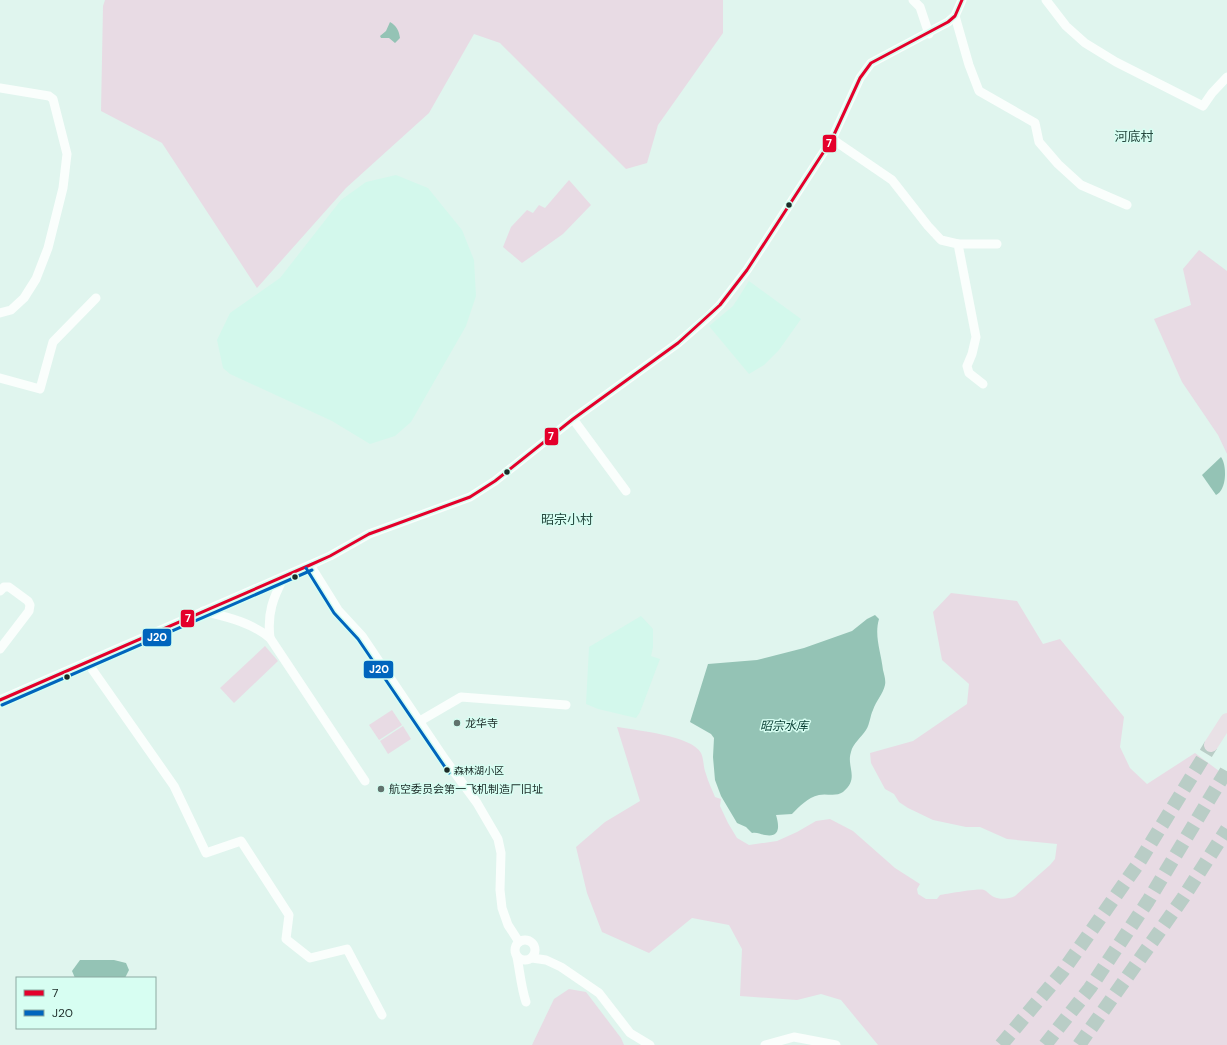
<svg xmlns="http://www.w3.org/2000/svg" width="1227" height="1045" viewBox="0 0 1227 1045" font-family="'DM Sans','Noto Sans SC',sans-serif">
	<style>
		.built { fill: #d3f8ec }
		.green { fill: #e8dbe4 }
		.water { fill: #94c3b5 }
		.lines { fill: none; stroke-linecap: round; stroke-linejoin: round }
		.highway-tunnel { stroke: #b9cdc6; stroke-width: 14; stroke-dasharray: 14 7; stroke-linecap: butt }
		.minor { stroke: #fafefc; stroke-width: 9 }
		.highway { stroke: #e9e1e6; stroke-width: 14 }
		.bus-1-casing { stroke: #d7fef2; stroke-width: 6 }
		.bus-2-casing { stroke: #d7fef2; stroke-width: 6 }
		.bus-1 { stroke: #e4002b; stroke-width: 3 }
		.bus-2 { stroke: #0065bd; stroke-width: 3 }
		.bus-dot { fill: #1c2b27; stroke: #d7fef2; stroke-width: 1.5 }
		.poi-dot { fill: #61726d; stroke: #d7fef2; stroke-width: 1.5 }
		.labels { text-anchor: middle; stroke-width: 3; stroke-linejoin: round; paint-order: stroke }
		.bus-label { font-size: 10px; fill: #1c2b27; stroke: #d7fef2; text-anchor: start }
		.poi-label { font-size: 11px; fill: #1c2b27; stroke: #d7fef2; text-anchor: start }
		.water-label { font-size: 12px; font-style: italic; fill: #063c31; stroke: #d7fef2 }
		.quarter-label { font-size: 13px; fill: #25483e; stroke: #d7fef2 }
		.line-badge { stroke: #d7fef2; stroke-width: 1.5 }
		.badge-label { font-size: 11px; text-anchor: middle; font-weight: bold; fill: #fff }
	</style>
	<rect width="100%" height="100%" fill="#e0f5ee"/>
	<!-- built -->
	<g class="built">
		<path d="M396,175L428,188L462,230L474,260L476,296L466,326L411,422L395,436L370,444L332,421L230,374L223,368L217,340L230,313L280,278L341,200L366,182Z"/>
		<path d="M749,281L801,319L779,350L764,365L749,374L709,326L733,306Z"/>
		<path d="M641,616L653,629V647L651,656L660,659L640,712L636,718L598,709L586,704L589,647Z"/>
	</g>
	<!-- green -->
	<g class="green">
		<path d="M105,0H723V33L658,125L647,163L626,169L500,43L474,34L429,113L346,188L257,288L162,143L101,111L103,6Z"/>
		<path d="M569,180L591,205L563,234L522,263L503,247L511,227L527,210L533,213L539,205L545,208Z"/>
		<path d="M1199,250L1227,271V454L1218,435L1182,382L1154,319L1191,305L1183,269Z"/>
		<path d="M951,593L1017,601L1043,644L1060,639L1124,717L1120,747L1130,768L1147,784L1195,753L1227,777V1045H878L841,1000L821,994L797,1000L740,996L742,949L729,925L692,918L649,953L602,932L587,893L576,847L605,822L640,801L617,727C635,730 693,736 701,753C704,759 703,767 706,774C708,782 712,789 715,797L721,799L720,806L728,823L737,838L749,845L777,841L797,832L816,821L830,819L853,831L895,868L920,884L917,889L918,894L926,899H937L940,895C948,894 978,888 984,890C987,891 990,895 994,897C1000,900 1009,899 1015,896L1050,865L1055,859L1057,844L1007,839L980,827H966L933,820L908,808L899,802L894,794L885,789L871,763L870,753L913,741L967,704L969,684L942,660L933,612Z"/>
		<path d="M265,646L278,661L234,703L220,688Z"/>
		<path d="M392,710L402,725L379,740L369,725Z"/>
		<path d="M403,726L411,739L388,754L380,741Z"/>
		<path d="M569,989L586,992L621,1038L624,1045H532L554,999Z"/>
	</g>
	<!-- water -->
	<g class="water">
		<path d="M390,22C397,26 399,31 400,38L395,43L389,38H381L380,36L386,31Z"/>
		<path d="M1221,457C1227,465 1227,490 1216,495L1202,475Z"/>
		<path d="M875,615L879,619C874,636 881,652 883,670C884,674 886,680 885,685C883,694 876,701 873,710C870,716 870,724 866,730C861,738 853,743 851,752C846,767 860,778 843,792C836,797 826,793 819,795C807,798 800,806 792,814L776,815C779,825 781,838 765,835C760,834 757,832 752,833L746,827L737,823L721,796L715,780L713,757L714,738L711,734L690,722L708,664L757,660L804,648L852,631L867,619Z"/>
		<path d="M80,960H114L126,963L129,970L125,978H75L72,971Z"/>
	</g>
	<g class="lines">
		<!-- highway-tunnel -->
		<g class="highway-tunnel">
			<path d="M1001,1045L1063,971L1138,864L1211,745"/>
			<path d="M1045,1045L1090,988L1148,901L1227,770"/>
			<path d="M1079,1045L1183,898L1227,829"/>
		</g>
		<!-- minor -->
		<g class="minor">
			<path d="M913,0L920,7L929,34"/>
			<path d="M1046,0L1066,26L1085,43L1116,62L1203,106L1212,93L1227,77"/>
			<path d="M955,16L969,65L979,91L1035,123L1039,142L1058,164L1081,185L1127,205"/>
			<path d="M0,88L49,96L53,99L67,154L63,188L48,248L36,279L24,298L11,310L0,313"/>
			<path d="M832,139L892,180L928,226L941,240L958,244L976,337L972,354L967,366L969,373L983,384"/>
			<path d="M958,244H997"/>
			<path d="M0,378L40,389L53,342L96,298"/>
			<path d="M573,419L626,491"/>
			<path d="M310,565L338,610L362,636L444,758L477,803L498,839L501,853L500,890L502,908L508,925L519,942"/>
			<path d="M0,591L4,587H9L28,601L30,605L29,611L0,649"/>
			<path d="M203,611C227,617 251,622 270,638C267,613 273,598 284,577"/>
			<path d="M270,638L365,781"/>
			<path d="M87,662L174,786L206,853L241,841L289,915L286,939L310,958L347,949L382,1015"/>
			<path d="M0,700L310,565L330,556L369,534L470,497L495,481L573,419L678,343L708,317L720,305L747,270L832,139L860,78L871,63L948,22L955,16L962,0"/>
			<path d="M420,721L461,697L566,705"/>
			<circle cx="525" cy="950" r="10"/>
			<path d="M517,957C520,972 521,987 526,1002"/>
			<path d="M532,958L546,960L561,967L599,993L630,1033L650,1045"/>
			<path d="M765,1045L794,1037L836,1045"/>
		</g>
		<!-- highway -->
		<path class="highway" d="M1211,745L1227,720"/>
		<!-- bus-1 casing -->
		<g class="bus-1-casing">
			<path id="bus-1" d="M0,700L310,565L330,556L369,534L470,497L495,481L573,419L678,343L720,305L747,270L832,139L860,78L871,63L948,22L955,16L962,0"/>
		</g>
		<!-- bus-2 casing -->
		<g class="bus-2-casing">
			<g id="bus-2">
				<path d="M306,568L334,613L358,639L449,773"/>
				<path d="M2,705L312,570"/>
			</g>
		</g>
		<!-- bus-1 -->
		<use href="#bus-1" class="bus-1"/>
		<!-- bus-2 -->
		<use href="#bus-2" class="bus-2"/>
	</g>
	<!-- markers -->
	<g class="bus-dot">
		<circle cx="789" cy="205" r="3.5"/>
		<circle cx="507" cy="472" r="3.5"/>
		<circle cx="295" cy="577" r="3.5"/>
		<circle cx="67" cy="677" r="3.5"/>
		<circle cx="447" cy="770" r="3.5"/>
	</g>
	<g class="poi-dot">
		<circle cx="457" cy="723" r="4"/>
		<circle cx="381" cy="789" r="4"/>
	</g>
	<g class="labels">
		<!-- bus labels -->
		<g class="bus-label">
			<text x="454" y="774">森林湖小区</text>
		</g>
		<!-- poi labels -->
		<g class="poi-label">
			<text x="465" y="727">龙华寺</text>
			<text x="389" y="793">航空委员会第一飞机制造厂旧址</text>
		</g>
		<!-- water labels -->
		<g class="water-label">
			<text x="784" y="730">昭宗水库</text>
		</g>
		<!-- quarter labels -->
		<g class="quarter-label">
			<text x="1134" y="141">河底村</text>
			<text x="567" y="524">昭宗小村</text>
		</g>
	</g>
	<g class="line-badge">
		<rect x="822" y="134" width="15" height="19" rx="4" fill="#e4002b"/>
		<rect x="544" y="427" width="15" height="19" rx="4" fill="#e4002b"/>
		<rect x="180" y="609" width="15" height="19" rx="4" fill="#e4002b"/>
		<rect x="142" y="628" width="30" height="19" rx="4" fill="#0065bd"/>
		<rect x="363" y="660" width="31" height="19" rx="4" fill="#0065bd"/>
	</g>
	<g class="badge-label">
		<text x="829" y="147">7</text>
		<text x="551" y="440">7</text>
		<text x="188" y="622">7</text>
		<text x="157" y="641">J20</text>
		<text x="379" y="673">J20</text>
	</g>
	<!-- legend -->
	<rect x="16" y="977" width="140" height="52" fill="#d7fef2" stroke="#8caaa1"/>
	<rect x="24" y="990" width="20" height="6" fill="#e4002b" stroke="#8caaa1"/>
	<text x="52" y="997" font-size="12" fill="#1c2b27">7</text>
	<rect x="24" y="1010" width="20" height="6" fill="#0065bd" stroke="#8caaa1"/>
	<text x="52" y="1017" font-size="12" fill="#1c2b27">J20</text>
</svg>
